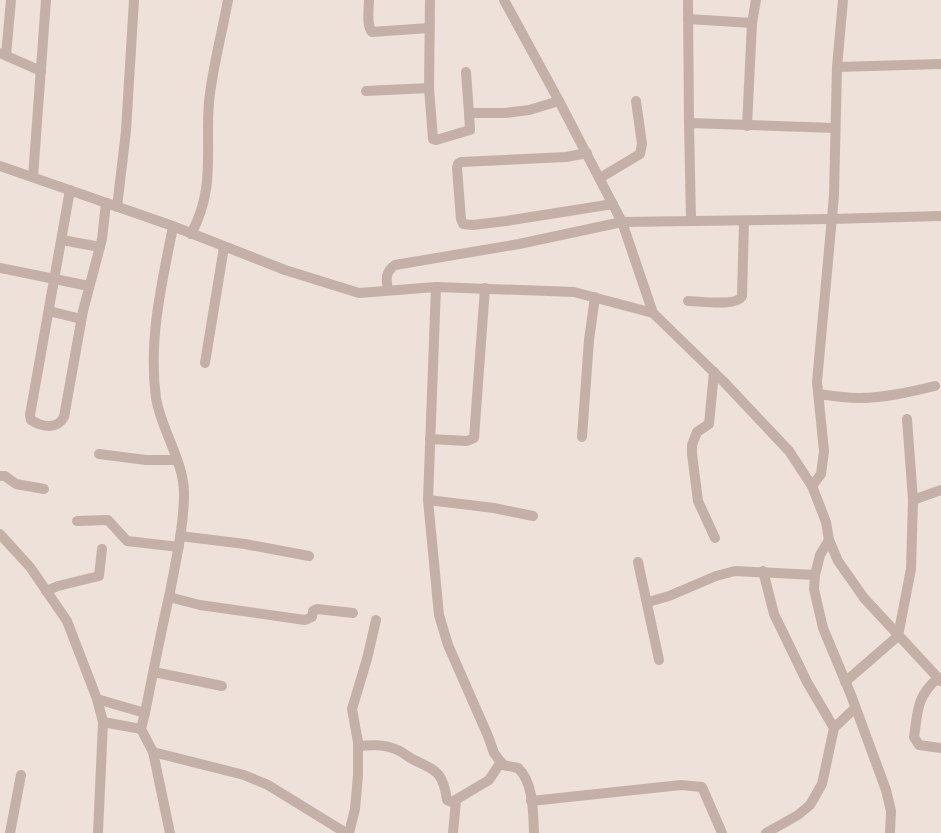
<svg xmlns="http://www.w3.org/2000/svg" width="941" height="833" viewBox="0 0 941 833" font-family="Overpass,sans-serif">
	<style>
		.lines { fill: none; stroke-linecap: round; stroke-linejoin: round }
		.minor { stroke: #c5b0a7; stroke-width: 10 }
	</style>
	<rect width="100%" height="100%" fill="#eee1d9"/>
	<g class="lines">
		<!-- minor -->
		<g class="minor">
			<path d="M369,0C369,9 366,25 372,32L429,28"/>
			<path d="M430,0L429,88L433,139L436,140L470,130L469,113H505L529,110L559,101"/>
			<path d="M688,0L689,123L835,128"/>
			<path d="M688,19L752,23"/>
			<path d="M0,53L41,71"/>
			<path d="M6,55L11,0"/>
			<path d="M837,67L941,64"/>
			<path d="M466,72L469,113"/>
			<path d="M366,91L429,88"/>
			<path d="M689,123L691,221"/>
			<path d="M747,126L752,23L756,0"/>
			<path d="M587,153L566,157L461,162L458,164L457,168L461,219L463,224L473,225L506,221L613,204"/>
			<path d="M0,166L170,225L285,270L359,293L436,287L574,292L653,313L724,382L789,451L812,486L826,522L829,540L838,561L864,598L941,681"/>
			<path d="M33,177L46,0"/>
			<path d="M600,178L640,154L642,144L636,101"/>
			<path d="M70,190L30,415L31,420C42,427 57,430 64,417L83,311L102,239L106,203"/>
			<path d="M117,207L126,131L134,0"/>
			<path d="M191,234C216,188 205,151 209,102C212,70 222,33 228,0"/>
			<path d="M62,240L100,247"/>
			<path d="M0,268L89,286"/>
			<path d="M436,287L428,500L439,615L448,645L488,736L494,753L503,765L518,768C534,783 533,813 534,833"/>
			<path d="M388,290C386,279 385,272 395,265L519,244L622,222L559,101L504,0"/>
			<path d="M688,301C700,301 737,307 742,296L744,221"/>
			<path d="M49,311L81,319"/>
			<path d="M653,313L622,222L831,219L941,216"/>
			<path d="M205,363L224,247"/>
			<path d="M714,372L709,424L697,432L692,445V454L698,501L715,538"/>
			<path d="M819,394C832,396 846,398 859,398C884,398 910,392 935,386"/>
			<path d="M582,437L589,340L595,297"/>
			<path d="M430,439L467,441L474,438L485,288"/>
			<path d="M99,454L146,460H176"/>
			<path d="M0,476H5L16,484L44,489"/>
			<path d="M812,486L821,474L824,451L817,382L834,195L837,67L843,0"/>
			<path d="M428,500L494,508L533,516"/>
			<path d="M913,500L941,490"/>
			<path d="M77,521L108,520L127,541L179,547"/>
			<path d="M0,534L30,567L67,621L97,699L103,722L98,833"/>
			<path d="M180,536L245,544L309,556"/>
			<path d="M829,540L820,555L815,575L814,589L823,628L851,695L886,790L891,811L890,833"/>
			<path d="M638,562L659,660"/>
			<path d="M763,571L774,614L807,682L834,728"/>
			<path d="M46,591L58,586L99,576L102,549"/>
			<path d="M169,597L200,605L305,620L312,617L313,611L317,609L353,613"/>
			<path d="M648,602L669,596L716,576L735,571L815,575"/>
			<path d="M154,672L222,686"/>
			<path d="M938,678C916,697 918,711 914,737L919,745L941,748"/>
			<path d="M845,682L898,636L911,569L913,500L907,419"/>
			<path d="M97,699L145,713C153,673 161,632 170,592C176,560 184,526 184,493C184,462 161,429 156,398C148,341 162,282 173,227"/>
			<path d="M145,713L141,729L153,752L170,833"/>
			<path d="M103,722L141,729"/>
			<path d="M358,746C370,745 383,744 395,749C402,751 408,757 414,760C437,771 443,772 447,800L452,802L489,780L501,762"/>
			<path d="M153,752L244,775L268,785L346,833"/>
			<path d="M531,801L681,785L702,787L722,833"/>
			<path d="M10,833L21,775"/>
			<path d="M349,833L355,809L358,775V742L352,709L367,659L376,620"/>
			<path d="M453,833L456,801"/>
			<path d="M766,833L798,815L810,805L822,784L834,728L855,708"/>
		</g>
	</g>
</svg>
